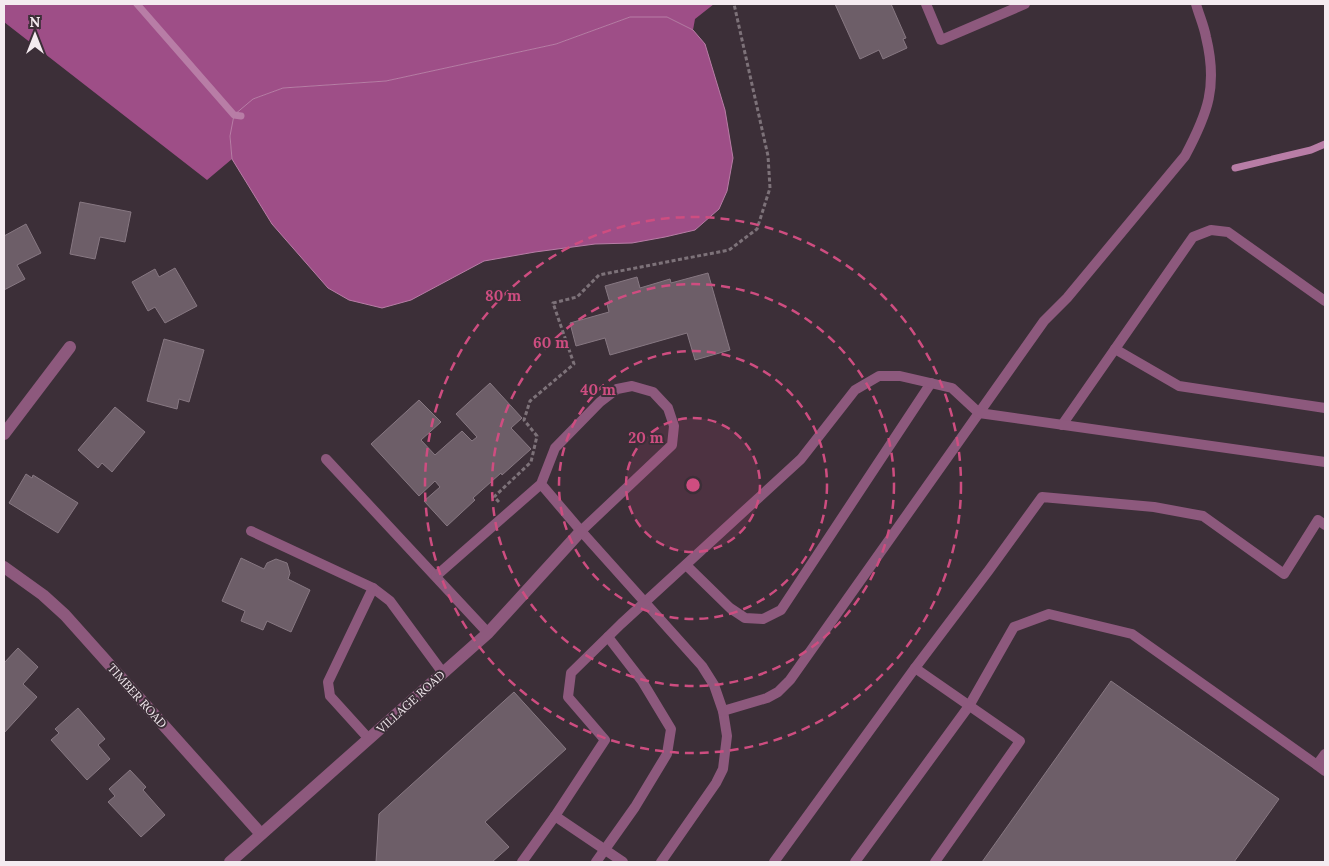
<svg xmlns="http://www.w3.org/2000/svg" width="1329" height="866" viewBox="0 0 1329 866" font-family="Lora,serif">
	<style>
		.forest { fill: #9e4e87 }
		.water { fill: #9e4e87; stroke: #b87da6 }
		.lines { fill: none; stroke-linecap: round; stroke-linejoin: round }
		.stream { stroke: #b87da6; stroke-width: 7 }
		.building { fill: #6d5e68; stroke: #877882 }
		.path { stroke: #7d7279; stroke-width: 3; stroke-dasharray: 4 2.5; stroke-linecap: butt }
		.service { stroke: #8d597d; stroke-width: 10 }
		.minor { stroke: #8d597d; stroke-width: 12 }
		.ring { fill: none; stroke: #ce4d80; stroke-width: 2.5; stroke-dasharray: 9 6 }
		.labels { text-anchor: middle; stroke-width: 4; stroke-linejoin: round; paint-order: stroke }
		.street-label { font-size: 12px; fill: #f4ebf0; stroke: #3c2f38 }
		.centre { fill: #ce4d80; stroke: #3c2f38; stroke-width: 2.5 }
		.ring-label { font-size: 15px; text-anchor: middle; font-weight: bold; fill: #ce4d80; stroke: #3c2f38; stroke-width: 4; stroke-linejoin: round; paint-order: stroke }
	</style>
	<rect width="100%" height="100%" fill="#3c2f38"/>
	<!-- forest -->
	<path class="forest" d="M4,4H714L695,19L693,30L667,17H630L556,44L386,81L283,88L253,99L230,136L232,159L207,180L4,22Z"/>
	<!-- water -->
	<path class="water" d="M630,17H667L693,30L705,44L725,110L733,158L727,191L719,209L695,230L665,237L632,243L595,244L535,252L484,261L411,300L382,308L349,300L328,288L272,224L232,159L230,136L234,115L253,99L283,88L386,81L556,44Z"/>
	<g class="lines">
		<!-- stream -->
		<g class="stream">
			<path d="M137,4L234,115L241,116"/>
			<path d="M1235,168L1311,150L1325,144"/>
		</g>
	</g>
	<!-- building -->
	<g class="building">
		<path d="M835,4H891L906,38L903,39L907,48L883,59L879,50L860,59Z"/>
		<path d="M80,202L131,212L125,242L100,237L95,259L70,254Z"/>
		<path d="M26,224L41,253L17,265L25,279L4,290V236Z"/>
		<path d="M175,268L197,306L165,323L155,307L148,311L132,282L155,269L159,277Z"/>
		<path d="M708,273L730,350L695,360L687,333L610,355L605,338L576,346L570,323L609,312L607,304L610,303L605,286L637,277L640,288L670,279L671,283Z"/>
		<path d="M164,339L204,350L189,402L179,399L177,409L147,401Z"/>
		<path d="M490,383L522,418L511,428L531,449L502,475L501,473L473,498L475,500L447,526L424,501L440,487L435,481L419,496L371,444L419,400L441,422L421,440L435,455L462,431L472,441L477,437L456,414Z"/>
		<path d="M115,407L145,432L112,472L102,463L98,468L78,450Z"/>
		<path d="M26,474L32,478L33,475L78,503L58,533L9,503Z"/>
		<path d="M241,558L264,569L267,563L276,559L287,563L290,573L288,579L310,590L291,632L267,621L263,630L241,621L245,611L222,601Z"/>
		<path d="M18,648L38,667L23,684L37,697L4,733V663Z"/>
		<path d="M1111,681L1279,799L1234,862H982Z"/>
		<path d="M514,692L566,749L485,822L509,847L492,862H376L379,814Z"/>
		<path d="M78,708L105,739L98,745L110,759L87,780L51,740L59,733L55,729Z"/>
		<path d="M130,770L146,787L143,790L165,815L141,837L108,802L115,796L109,789Z"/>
	</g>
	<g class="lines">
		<!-- path -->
		<path class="path" d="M499,502L494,497L531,462L537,436L524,420L530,401L574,364L553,303L577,297L599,275L729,250L757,229L770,188L768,156L734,4"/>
		<!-- service -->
		<g class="service">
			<path d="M926,4L941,40L1025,4"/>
			<path d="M1115,349L1179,386L1325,408"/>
			<path d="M1062,425L1193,237L1211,230L1228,232L1325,301"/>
			<path d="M326,459L488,633"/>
			<path d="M251,531L373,588L390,601L443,673"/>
			<path d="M581,531L702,666L714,685L723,711L727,736L723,769L716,783L661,862"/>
			<path d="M686,565L730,608L745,618L763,619L781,610L931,383"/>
			<path d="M436,576L541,484L555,448L600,402L617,389L632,386L653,392L668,408L674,426L672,445L581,531L541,484"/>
			<path d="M723,711L767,698L778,692L790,680L1044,321L1067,298L1185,156C1208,113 1218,86 1206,37C1204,26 1199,15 1196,4"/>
			<path d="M369,739L330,696L328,682L373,588"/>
			<path d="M1325,754L1317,765L1325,771"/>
			<path d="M555,816L623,862"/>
			<path d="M522,862L555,816L605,740L568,697L571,673L621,624L801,459L855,390L879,376H900L952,388L979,413L1325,462"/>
			<path d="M596,862L635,807L667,754L671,729L642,681L608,637"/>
			<path d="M774,862L915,668"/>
			<path d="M855,862L969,706L1014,627L1049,614L1132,634L1317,765"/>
			<path d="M935,862L1020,741L915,668L989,570L1042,497L1154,507L1203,516L1284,574L1318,520L1325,525"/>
		</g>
		<!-- minor -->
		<g class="minor">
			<path d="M4,434L70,347"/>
			<path d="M4,567L43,595L65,615L261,834"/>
			<path d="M230,862L488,633L581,531"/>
		</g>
	</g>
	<!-- distance rings -->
	<circle cx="693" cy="485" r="67" fill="#ce4d80" fill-opacity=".12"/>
	<g class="ring">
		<circle cx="693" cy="485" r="67"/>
		<circle cx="693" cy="485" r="134"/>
		<circle cx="693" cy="485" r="201"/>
		<circle cx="693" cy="485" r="268"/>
	</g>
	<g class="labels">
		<!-- street labels -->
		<g class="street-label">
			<text transform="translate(137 696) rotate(48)" y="4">TIMBER ROAD</text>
			<text transform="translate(411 702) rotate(-42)" y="4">VILLAGE ROAD</text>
		</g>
	</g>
	<circle cx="693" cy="485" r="8" class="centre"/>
	<g class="ring-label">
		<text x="503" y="301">80 m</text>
		<text x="551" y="348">60 m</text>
		<text x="598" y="395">40 m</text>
		<text x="646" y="443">20 m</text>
	</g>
	<!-- border -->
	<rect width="1329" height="866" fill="none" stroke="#f4ebf0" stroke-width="10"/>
	<!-- north arrow -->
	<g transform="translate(35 35)" stroke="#3c2f38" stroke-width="4" paint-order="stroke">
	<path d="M0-4L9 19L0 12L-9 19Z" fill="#f4ebf0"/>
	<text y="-8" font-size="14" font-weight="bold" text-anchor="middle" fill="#f4ebf0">N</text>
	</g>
</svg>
